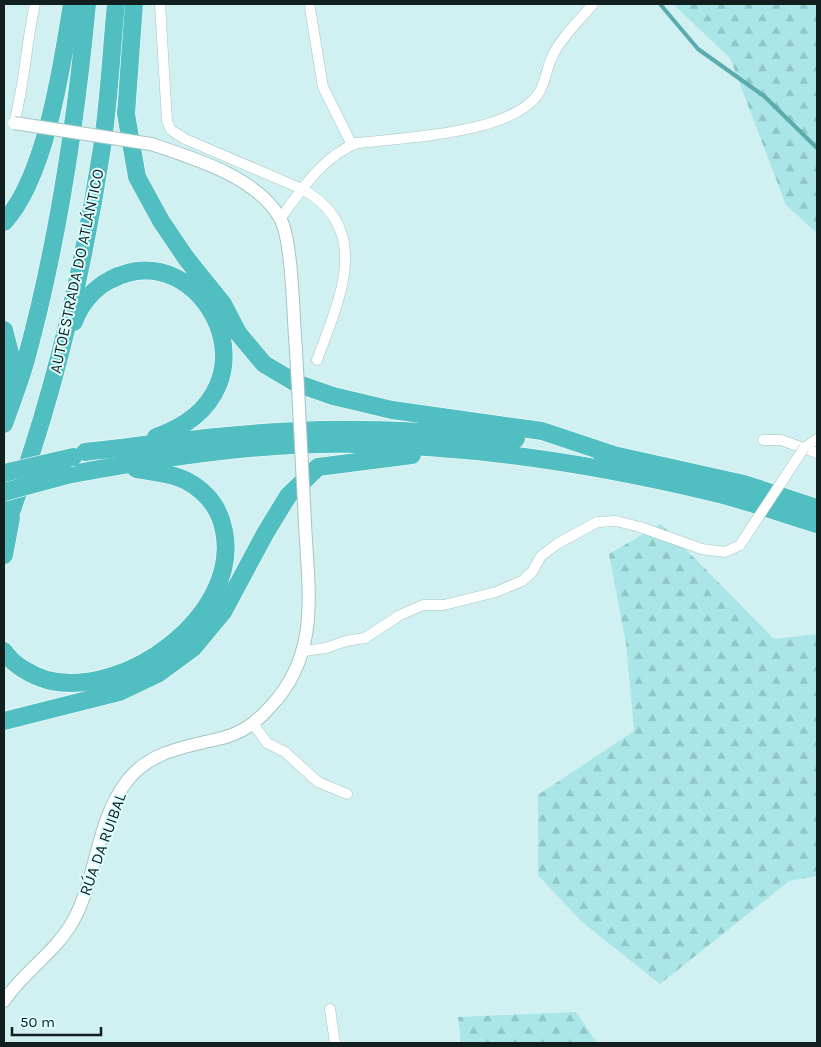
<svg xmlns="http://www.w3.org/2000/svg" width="821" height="1047" viewBox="0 0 821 1047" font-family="Karla,sans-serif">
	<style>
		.forest { fill: url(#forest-firs) }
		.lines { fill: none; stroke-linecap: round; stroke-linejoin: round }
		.stream { stroke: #59abae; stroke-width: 4 }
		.minor-casing { stroke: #a5c5c5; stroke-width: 11 }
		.tertiary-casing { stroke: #a5c5c5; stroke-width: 14 }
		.motorway-casing { stroke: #fff; stroke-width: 19 }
		.minor { stroke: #fff; stroke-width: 10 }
		.tertiary { stroke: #fff; stroke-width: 12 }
		.motorway { stroke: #51bfc2; stroke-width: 18 }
		.minor-bridge-casing { stroke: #a5c5c5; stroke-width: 11; stroke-linecap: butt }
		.tertiary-bridge-casing { stroke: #a5c5c5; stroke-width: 14; stroke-linecap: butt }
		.motorway-bridge-casing { stroke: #fff; stroke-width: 19; stroke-linecap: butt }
		.minor-bridge { stroke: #fff; stroke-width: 10 }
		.tertiary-bridge { stroke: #fff; stroke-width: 12 }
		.motorway-bridge { stroke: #51bfc2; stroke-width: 18 }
		.labels { text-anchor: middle; stroke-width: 4; stroke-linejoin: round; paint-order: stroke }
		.street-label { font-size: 16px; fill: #121f1f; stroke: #ddfefe }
	</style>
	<defs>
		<pattern id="forest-firs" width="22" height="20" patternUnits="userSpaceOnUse" patternTransform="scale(1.25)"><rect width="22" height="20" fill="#aae6e7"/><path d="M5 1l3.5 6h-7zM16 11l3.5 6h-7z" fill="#91c5c6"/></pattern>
	</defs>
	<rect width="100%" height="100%" fill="#d0f0f1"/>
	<!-- forest -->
	<g class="forest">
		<path d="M673,4H817V233L786,205L730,58Z"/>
		<path d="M661,524L774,639L817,634V876L789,881L660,984L581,921L538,875V795L634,731L626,643L609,554Z"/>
		<path d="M576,1012L597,1043H461L458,1017Z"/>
	</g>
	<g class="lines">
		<!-- stream -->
		<path class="stream" d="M660,4L698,49L764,96L817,148"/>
		<!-- minor casing -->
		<g class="minor-casing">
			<g id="minor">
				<path d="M160,4L167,121L171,130L185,139L302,189C375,229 338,302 317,360"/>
				<path d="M310,8L323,87L352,145"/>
				<path d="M14,123C25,83 26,43 35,4"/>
				<path d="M280,219C301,190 323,156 357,143C402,138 516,134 540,91C546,80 547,66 553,55C562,36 580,20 593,4"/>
				<path d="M763,440H781L817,453"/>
				<path d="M804,448L817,439"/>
				<path d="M304,651L326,648L346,641L365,638L400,615L423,605H444L496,592L522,581L532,572L541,556L557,544L597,522L616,521L640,527L702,549L725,552L740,545"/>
				<path d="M254,725L267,743L285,752L318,782L347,794"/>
				<path d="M330,1009L335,1043"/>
			</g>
		</g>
		<!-- tertiary casing -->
		<g class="tertiary-casing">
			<g id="tertiary">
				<path d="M151,144C193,158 257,177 280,218C293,241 293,321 296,350"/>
				<path d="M4,1001C23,972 56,952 73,921C97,878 96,821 127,781C149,752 184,747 218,739C241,734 256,723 271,706C321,653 308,589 305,523"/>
			</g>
		</g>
		<!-- motorway casing -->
		<g class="motorway-casing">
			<g id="motorway">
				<path d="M134,4L126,114L137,177L161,221L186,258L223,304L238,333L264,364L296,383L333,396L392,410L542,431L611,454"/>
				<path d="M4,222C46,177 62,65 72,4"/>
				<path d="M74,322C80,304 94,288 110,280C202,230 288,392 156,437"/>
				<path d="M4,330L10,353L4,393"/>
				<path d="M4,424C12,401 21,379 27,356C58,241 76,122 87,4"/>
				<path d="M85,452C155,444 226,434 296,431C369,427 443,432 516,439"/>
				<path d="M600,452L744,484L817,508"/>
				<path d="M67,475C162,457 262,442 359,444C479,446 599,465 715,493C749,501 783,514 817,524"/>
				<path d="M4,531C50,410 81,282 101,154C109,105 111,54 116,4"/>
				<path d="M4,555L11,518"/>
				<path d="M4,651C13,665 31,675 47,680C124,700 241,615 224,531C220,509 207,492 187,481C172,473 152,472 136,469"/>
				<path d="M4,721L119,692L159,673L193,648L223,612L266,532L288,496L318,467L412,455"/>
			</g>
		</g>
		<!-- minor -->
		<use href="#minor" class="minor"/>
		<!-- tertiary -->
		<use href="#tertiary" class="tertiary"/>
		<!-- motorway -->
		<use href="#motorway" class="motorway"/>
		<!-- minor-bridge casing -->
		<g class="minor-bridge-casing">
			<path id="minor-bridge" d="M740,545L804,448"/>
		</g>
		<!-- tertiary-bridge casing -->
		<g class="tertiary-bridge-casing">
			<g id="tertiary-bridge">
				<path d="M14,123L151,144"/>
				<path d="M296,350L305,523"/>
			</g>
		</g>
		<!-- motorway-bridge casing -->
		<g class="motorway-bridge-casing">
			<g id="motorway-bridge">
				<path d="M4,473L73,457"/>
				<path d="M4,492L67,475"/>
			</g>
		</g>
		<!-- minor-bridge -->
		<use href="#minor-bridge" class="minor-bridge"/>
		<!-- tertiary-bridge -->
		<use href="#tertiary-bridge" class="tertiary-bridge"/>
		<!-- motorway-bridge -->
		<use href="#motorway-bridge" class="motorway-bridge"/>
	</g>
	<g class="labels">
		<!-- street labels -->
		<g class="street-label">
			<text transform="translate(76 271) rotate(-78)" y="6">AUTOESTRADA DO ATLÁNTICO</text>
			<text transform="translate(102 844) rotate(-70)" y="6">RÚA DA RUIBAL</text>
		</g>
	</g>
	<!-- border -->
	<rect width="821" height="1047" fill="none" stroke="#121f1f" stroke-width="10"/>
	<!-- scale -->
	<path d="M12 1027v8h89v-8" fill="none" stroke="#121f1f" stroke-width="2.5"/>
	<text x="20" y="1027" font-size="15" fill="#121f1f" stroke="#ddfefe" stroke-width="4" paint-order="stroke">50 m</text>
</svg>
